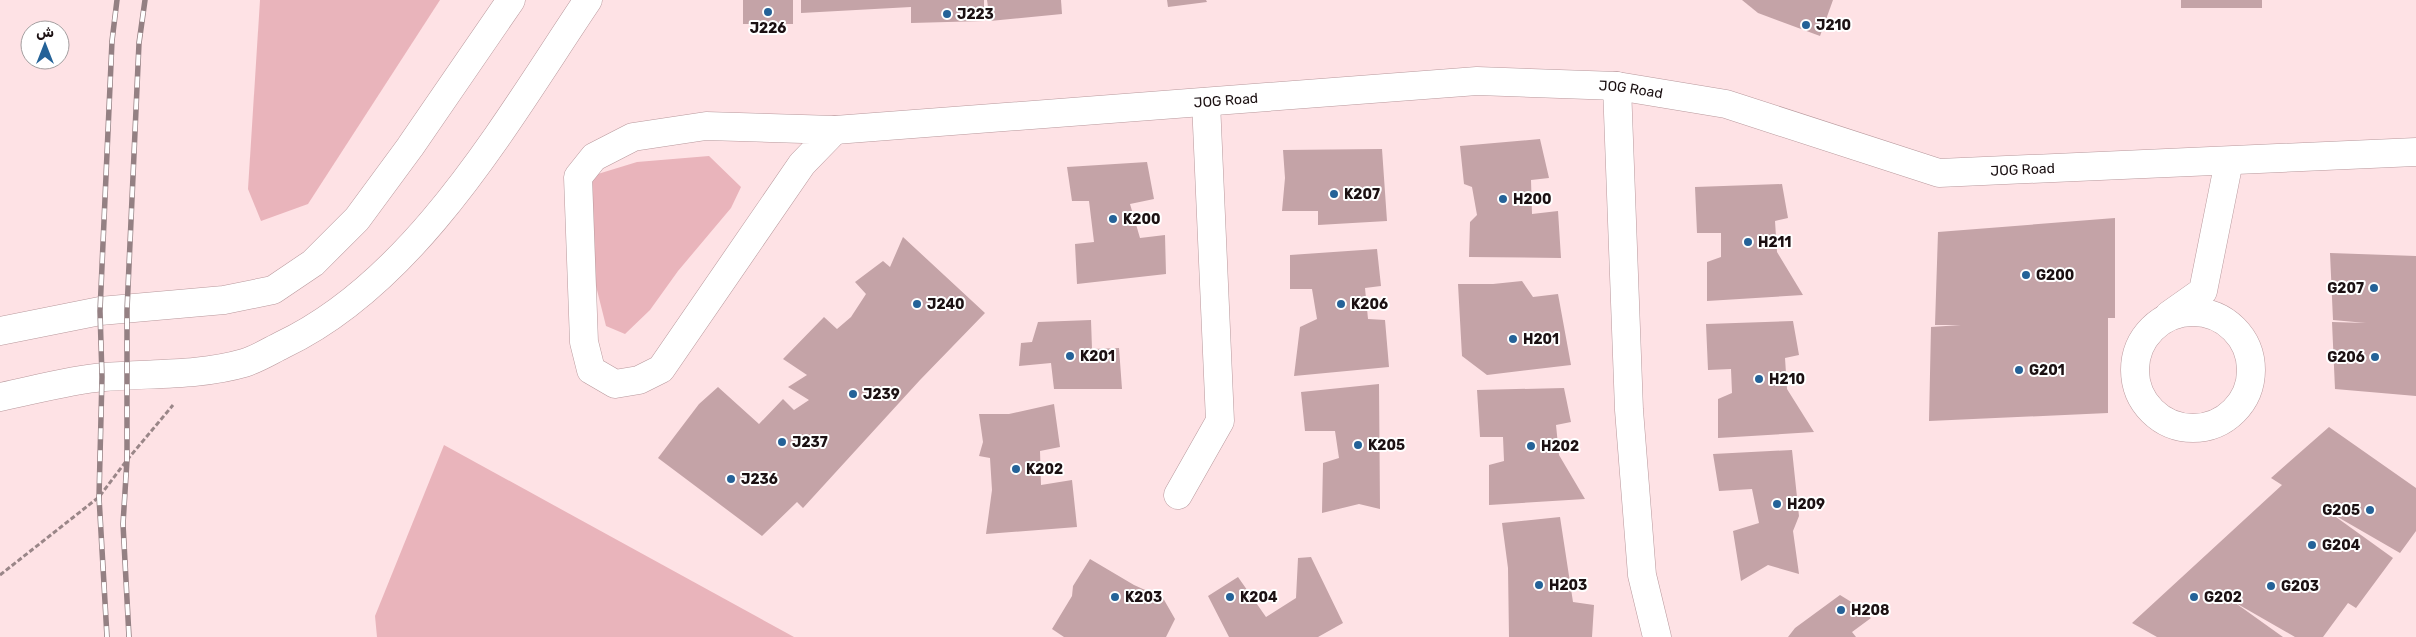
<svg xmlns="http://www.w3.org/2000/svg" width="2416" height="637" viewBox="0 0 2416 637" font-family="Rubik,'Noto Sans Arabic',sans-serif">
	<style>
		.green { fill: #e9b4bb }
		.building { fill: #c4a3a7 }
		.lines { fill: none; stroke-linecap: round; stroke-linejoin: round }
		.minor-casing { stroke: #b8989c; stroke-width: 29 }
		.path { stroke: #9a8688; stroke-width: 3; stroke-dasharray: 5 2.5; stroke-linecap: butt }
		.minor { stroke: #fff; stroke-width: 28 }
		.rail-casing { stroke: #948083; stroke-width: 5.5 }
		.rail { stroke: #fff; stroke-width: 4; stroke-dasharray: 11; stroke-linecap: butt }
		.poi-dot { fill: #246298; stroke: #fff; stroke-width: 2 }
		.labels { text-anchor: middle; stroke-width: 4; stroke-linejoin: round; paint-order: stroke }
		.poi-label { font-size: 14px; font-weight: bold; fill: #1b1012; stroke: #fff; text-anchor: start }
		.street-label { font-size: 14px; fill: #1b1012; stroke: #fff }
	</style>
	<rect width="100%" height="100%" fill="#fee2e5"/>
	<!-- green -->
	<g class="green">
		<path d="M260,0H440L308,204L261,221L248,189Z"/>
		<path d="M709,156L741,187L731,208L678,271L650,310L625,334L606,326L592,270L588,177L637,162Z"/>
		<path d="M444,445L794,637H377L375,616Z"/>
	</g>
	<!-- building -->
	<g class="building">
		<rect x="743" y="0" width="50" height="24"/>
		<path d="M801,0H984V21L911,23V7L801,13Z"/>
		<path d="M987,0H1061L1062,14L990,21Z"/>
		<path d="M1167,0H1206L1207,2L1168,7Z"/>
		<path d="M1742,0H1833L1820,36L1758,13Z"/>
		<rect x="2181" y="0" width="81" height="8"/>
		<path d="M1540,139L1549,178L1531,180L1532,214L1558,211L1561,258L1469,257L1470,222L1477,215L1472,187L1464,184L1460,146Z"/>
		<path d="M1382,149L1387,221L1318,225V211H1282L1285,178L1283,150Z"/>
		<path d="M1147,162L1154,199L1130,204L1140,238L1165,235L1166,274L1077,284L1075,244L1094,242L1089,201H1072L1067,167Z"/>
		<path d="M1782,184L1788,218L1775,221L1777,252L1803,295L1707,301V262L1721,257V233H1697L1695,187Z"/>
		<path d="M2115,218V318H2108V413L1929,421L1931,327L1961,325H1935L1938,232Z"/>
		<path d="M903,237L985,313L920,380L803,508L797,502L762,536L658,458L699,404L718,387L759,424L783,399L794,410L809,400L788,387L807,375L783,359L824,317L837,329L851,317L866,294L855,282L883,261L890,267Z"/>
		<path d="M1377,249L1381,286L1365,288L1368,319L1385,320L1389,367L1294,376L1300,327L1317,319L1312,289H1290V255Z"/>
		<path d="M2330,253L2416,256V396L2335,389L2332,322L2366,323L2333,320Z"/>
		<path d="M1522,281L1533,297L1558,294L1571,365L1487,375L1462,356L1458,284H1493Z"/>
		<path d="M1091,320L1092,349L1119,348L1122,389H1054L1051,363L1019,366L1021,343L1032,342L1038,322Z"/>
		<path d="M1793,321L1799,355L1785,358L1787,389L1814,432L1718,438V399L1732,393L1731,369L1708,370L1706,324Z"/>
		<path d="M1379,384L1380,509L1359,504L1322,513L1323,463L1339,458L1335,431H1305L1301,392Z"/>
		<path d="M1564,388L1571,422L1556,425L1559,455L1585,499L1489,505V465L1504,461L1503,437H1480L1477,390Z"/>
		<path d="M1054,404L1060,447L1040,451L1041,485L1072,480L1077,527L986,534L992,490L990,458L979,456L983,442L979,414H1009Z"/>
		<path d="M2329,427L2416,488V531L2400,553L2329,512L2393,558L2356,608L2348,603L2323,637H2295L2234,602L2283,637H2157L2132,623L2282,485L2271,478Z"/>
		<path d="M1792,450L1799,516L1793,531L1799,574L1768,565L1741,581L1733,531L1759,523L1752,489L1719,491L1713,454Z"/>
		<path d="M1560,517L1573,602L1594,605L1592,637H1509L1508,568L1502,523Z"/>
		<path d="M1311,557L1343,623L1318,637H1229L1208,596L1238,577L1266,617L1296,598L1298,558Z"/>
		<path d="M1090,559L1134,585L1163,598L1175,619L1166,637H1064L1052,629L1072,596L1073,586Z"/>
		<path d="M1840,595L1853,603L1871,618L1852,632L1856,637H1788L1795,628Z"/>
	</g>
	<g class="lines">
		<!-- minor casing -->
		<g class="minor-casing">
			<g id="minor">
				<path d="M1617,86L1629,410L1642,575L1657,637"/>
				<path d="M706,126L835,130L802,164L661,369L639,380L615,384L591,370L584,342L578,177L594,157L633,137Z"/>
				<path id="s1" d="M835,130L1477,81L1617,86L1726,104L1939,173L2416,152"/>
				<circle cx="2193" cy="370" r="58"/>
				<path d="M2169,315L2203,291L2229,161"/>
				<path d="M0,331L100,311L224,300L273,290L313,263L357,219L410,147L511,0"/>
				<path d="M0,397C34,390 70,380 104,377C150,373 199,376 244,363C257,359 270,351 282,345C417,281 507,120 588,0"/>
				<path d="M1178,495L1220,421L1206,102"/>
			</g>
		</g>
		<!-- path -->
		<path class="path" d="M0,575L99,497L127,460L173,405"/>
		<!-- minor -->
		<use href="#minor" class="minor"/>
		<!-- rail casing -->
		<g class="rail-casing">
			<g id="rail">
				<path d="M107,637L99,497L102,377L100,311L112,41L117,0"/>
				<path d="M129,637L123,524L127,460V310L139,43L145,0"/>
			</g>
		</g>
		<!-- rail -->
		<use href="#rail" class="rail"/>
	</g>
	<!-- markers -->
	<g class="poi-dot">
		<circle cx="768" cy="12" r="5"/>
		<circle cx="947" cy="14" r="5"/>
		<circle cx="1806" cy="25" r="5"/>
		<circle cx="1334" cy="194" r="5"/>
		<circle cx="1503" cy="199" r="5"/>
		<circle cx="1113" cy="219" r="5"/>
		<circle cx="1748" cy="242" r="5"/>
		<circle cx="2026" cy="275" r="5"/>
		<circle cx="2374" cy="288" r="5"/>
		<circle cx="917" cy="304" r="5"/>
		<circle cx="1341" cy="304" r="5"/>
		<circle cx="1513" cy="339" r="5"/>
		<circle cx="1070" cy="356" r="5"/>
		<circle cx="2375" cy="357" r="5"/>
		<circle cx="2019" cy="370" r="5"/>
		<circle cx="1759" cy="379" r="5"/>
		<circle cx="853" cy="394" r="5"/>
		<circle cx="782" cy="442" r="5"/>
		<circle cx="1358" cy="445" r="5"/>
		<circle cx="1531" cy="446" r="5"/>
		<circle cx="1016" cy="469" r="5"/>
		<circle cx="731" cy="479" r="5"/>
		<circle cx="1777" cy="504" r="5"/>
		<circle cx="2370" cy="510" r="5"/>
		<circle cx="2312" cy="545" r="5"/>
		<circle cx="1539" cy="585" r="5"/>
		<circle cx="2271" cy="586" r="5"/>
		<circle cx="1115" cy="597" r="5"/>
		<circle cx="1230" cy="597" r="5"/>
		<circle cx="2194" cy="597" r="5"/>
		<circle cx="1841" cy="610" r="5"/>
	</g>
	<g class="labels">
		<!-- poi labels -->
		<g class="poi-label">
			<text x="957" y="19">J223</text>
			<text x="1816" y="30">J210</text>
			<text x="768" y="33" text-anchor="middle">J226</text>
			<text x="1344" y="199">K207</text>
			<text x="1513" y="204">H200</text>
			<text x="1123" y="224">K200</text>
			<text x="1758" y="247">H211</text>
			<text x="2036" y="280">G200</text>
			<text x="2364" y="293" text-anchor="end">G207</text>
			<text x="927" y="309">J240</text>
			<text x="1351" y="309">K206</text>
			<text x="1523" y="344">H201</text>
			<text x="1080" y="361">K201</text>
			<text x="2365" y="362" text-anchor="end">G206</text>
			<text x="2029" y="375">G201</text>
			<text x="1769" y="384">H210</text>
			<text x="863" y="399">J239</text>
			<text x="792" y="447">J237</text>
			<text x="1368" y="450">K205</text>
			<text x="1541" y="451">H202</text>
			<text x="1026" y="474">K202</text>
			<text x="741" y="484">J236</text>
			<text x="1787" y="509">H209</text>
			<text x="2360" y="515" text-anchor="end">G205</text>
			<text x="2322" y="550">G204</text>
			<text x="1549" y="590">H203</text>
			<text x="2281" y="591">G203</text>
			<text x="1125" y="602">K203</text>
			<text x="1240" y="602">K204</text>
			<text x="2204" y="602">G202</text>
			<text x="1851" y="615">H208</text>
		</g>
		<!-- street labels -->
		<g class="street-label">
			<text dy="5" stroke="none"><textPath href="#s1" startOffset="798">JOG Road</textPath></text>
			<text dy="5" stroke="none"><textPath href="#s1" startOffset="392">JOG Road</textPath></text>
			<text dy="5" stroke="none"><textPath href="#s1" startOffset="1202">JOG Road</textPath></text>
		</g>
	</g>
	<!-- north arrow -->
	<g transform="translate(45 45)"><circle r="24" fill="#ffffff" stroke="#a49fa0"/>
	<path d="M0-4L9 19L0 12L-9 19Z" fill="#246298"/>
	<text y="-8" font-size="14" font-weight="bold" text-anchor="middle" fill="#1b1012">ش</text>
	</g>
</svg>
